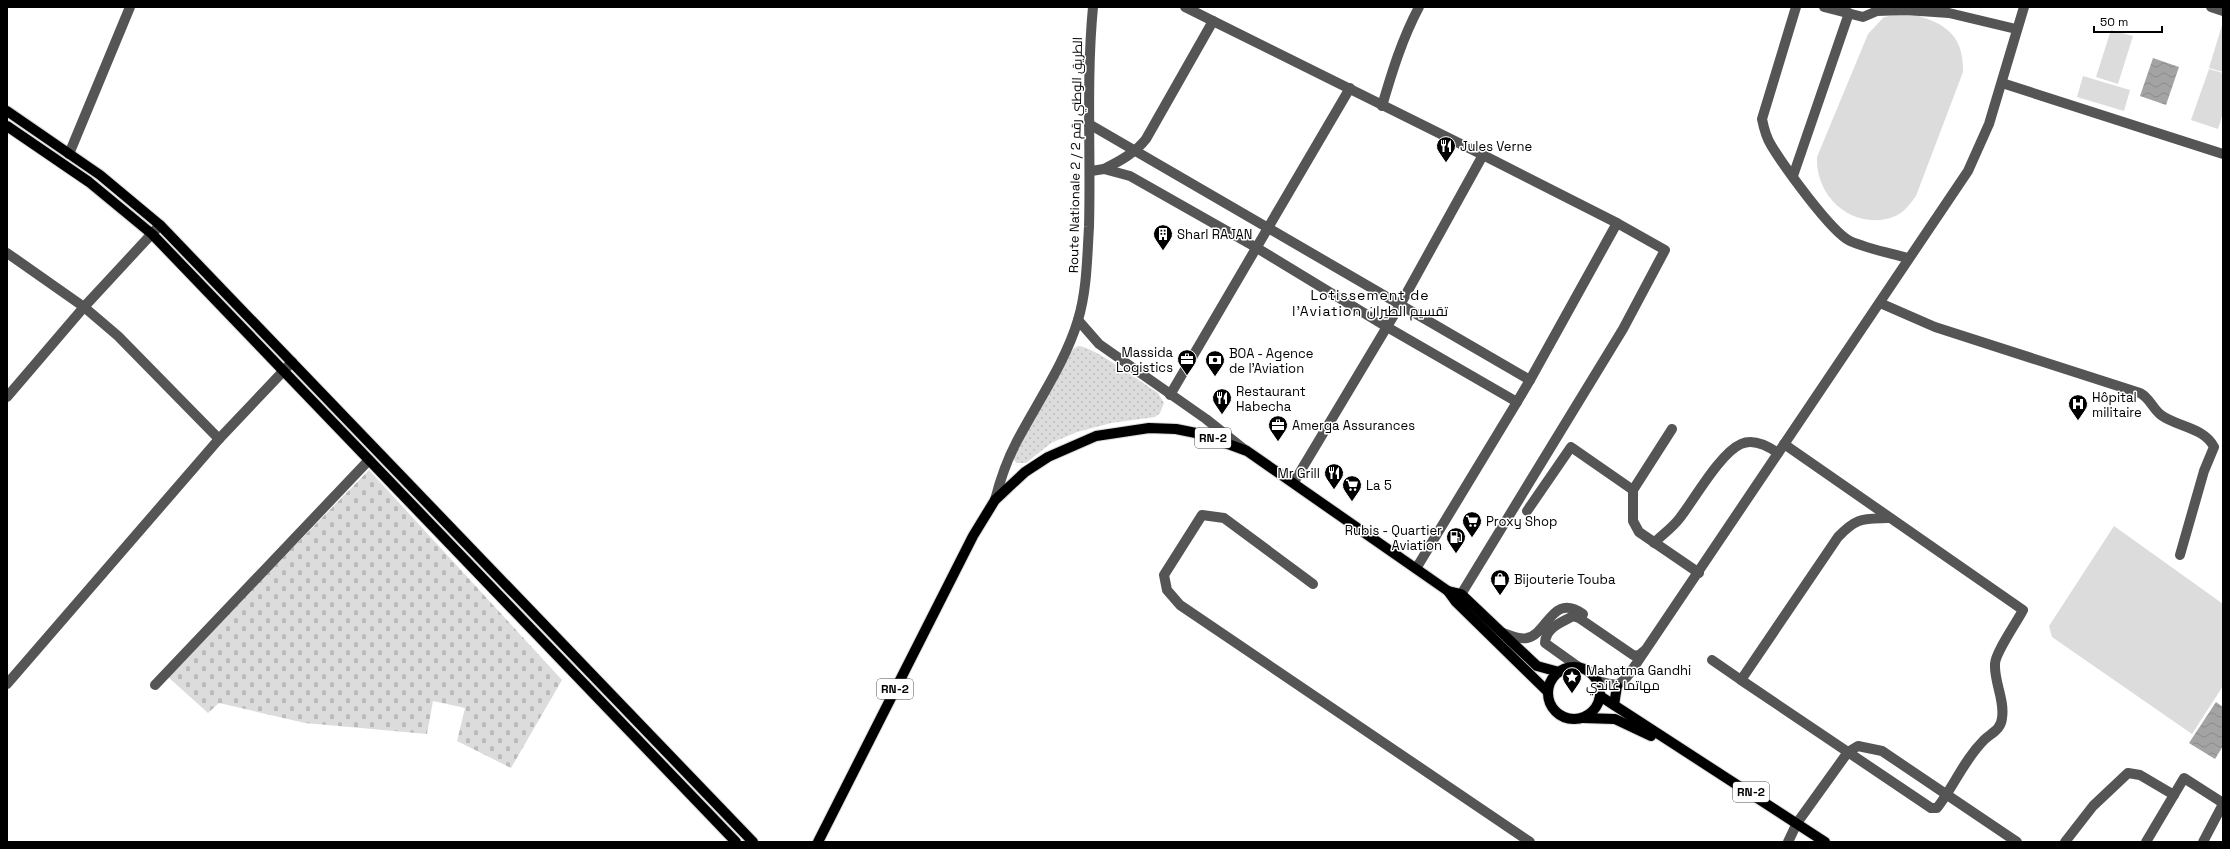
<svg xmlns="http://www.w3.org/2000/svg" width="2230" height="849" viewBox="0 0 2230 849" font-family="'Space Grotesk',Cairo,sans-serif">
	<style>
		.grass { fill: url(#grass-dots) }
		.cemetery { fill: url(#cemetery-stones) }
		.garden { fill: #dcdcdc }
		.water { fill: url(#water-waves) }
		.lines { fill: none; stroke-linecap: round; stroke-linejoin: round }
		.major-casing { stroke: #dbdbdb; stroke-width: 12 }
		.minor { stroke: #555; stroke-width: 10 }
		.major { stroke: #000; stroke-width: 10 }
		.labels { text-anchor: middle; stroke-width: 3; stroke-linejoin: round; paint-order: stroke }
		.shield { fill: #fff; stroke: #4c4c4c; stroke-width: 1 }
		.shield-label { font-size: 12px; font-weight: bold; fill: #000 }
		.poi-label { font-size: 13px; fill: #000; stroke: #fff; text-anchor: start }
		.street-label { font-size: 13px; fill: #000; stroke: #fff }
		.neighbourhood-label { font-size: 14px; letter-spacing: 1px; fill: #000; stroke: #fff }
	</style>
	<defs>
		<pattern id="grass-dots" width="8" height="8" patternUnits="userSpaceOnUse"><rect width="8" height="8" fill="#dcdcdc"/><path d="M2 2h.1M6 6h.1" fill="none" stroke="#bbb" stroke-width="1.8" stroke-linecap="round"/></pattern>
		<pattern id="cemetery-stones" width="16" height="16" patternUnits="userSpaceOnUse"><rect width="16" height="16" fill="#dcdcdc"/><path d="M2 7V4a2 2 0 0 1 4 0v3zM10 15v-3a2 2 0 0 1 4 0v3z" fill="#bbb"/></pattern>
		<pattern id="water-waves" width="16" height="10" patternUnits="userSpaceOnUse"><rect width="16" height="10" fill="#a3a3a3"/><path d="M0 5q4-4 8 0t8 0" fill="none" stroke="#8b8b8b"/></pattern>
	</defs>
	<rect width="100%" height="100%" fill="#fff"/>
	<!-- grass -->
	<path class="grass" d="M1078,346C1091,345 1144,384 1158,393L1164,403L1160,413L1155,417L1111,423L1077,432L1051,443L1026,463H1016L1013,458L1021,439L1073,349Z"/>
	<!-- cemetery -->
	<path class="cemetery" d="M369,470L562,680L511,768L457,741L465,708L433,701L427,734L305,723L219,703L208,713L167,676Z"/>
	<!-- garden -->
	<g class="garden">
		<path d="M1908,13C1943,22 1964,33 1963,72L1916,196C1910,204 1903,214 1893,217C1853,231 1815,197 1817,157L1868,34L1884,17Z"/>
		<path d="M2223,22V72L2209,68Z"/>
		<path d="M2111,30L2133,36L2118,84L2096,77Z"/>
		<path d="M2209,69L2223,73V113L2218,129L2191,120Z"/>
		<path d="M2083,76L2130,90L2124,111L2077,97Z"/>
		<path d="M2114,526L2223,604V686L2192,734L2052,637L2049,626Z"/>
	</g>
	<!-- water -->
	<g class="water">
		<path d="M2153,58L2179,67L2166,105L2140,96Z"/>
		<path d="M2216,702L2223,707V746L2215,759L2189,743Z"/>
	</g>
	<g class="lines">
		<!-- major casing -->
		<g class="major-casing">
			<g id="major">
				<path d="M7,111L100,175L160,225L753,842"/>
				<path d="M7,126L89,182L152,234L736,842"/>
				<path d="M1448,591L1461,594L1537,666L1559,672"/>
				<circle cx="1574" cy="693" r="26"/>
				<path d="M1600,696L1825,842"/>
				<path d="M1614,705L1617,686"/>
				<path d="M1583,718L1615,719L1651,736"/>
				<path d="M818,842L973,536L995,500L1025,472L1048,457L1096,436L1149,428L1176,429L1201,434L1247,451L1448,591L1456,602L1548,692"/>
			</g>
		</g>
		<!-- minor -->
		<g class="minor">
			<path d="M1185,7L1213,21"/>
			<path d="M1796,7L1762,119C1764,129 1766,137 1771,145C1783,165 1831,232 1850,241C1868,249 1890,253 1908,258"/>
			<path d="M1824,7L1863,17L1877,11L1906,10L1949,13L2016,29"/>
			<path d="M2211,7L2223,11"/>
			<path d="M2002,83L2223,154"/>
			<path d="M1382,106C1392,72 1402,39 1419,7"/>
			<path d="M1089,124L1530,380L1617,223L1483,155"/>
			<path d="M69,154L130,7"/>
			<path d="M1104,169C1120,161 1135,153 1146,139L1213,21L1483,155L1400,305L1294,482"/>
			<path d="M1091,171L1104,169L1130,176L1257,248L1387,327L1517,402L1417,567"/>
			<path d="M1793,176L1849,13"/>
			<path d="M7,253L84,307L118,336L219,439"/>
			<path d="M1880,303L1935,327L2140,393C2150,398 2152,408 2161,415C2177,427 2204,427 2214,447L2204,471L2180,555"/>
			<path d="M1078,320L1099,344L1206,419L1245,450"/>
			<path d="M1170,395L1350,88"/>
			<path d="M7,397L84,307L160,225"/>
			<path d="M1517,402L1530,380"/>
			<path d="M1672,429L1633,490V521L1639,532L1699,573"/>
			<path d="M1784,444L2023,610C2017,622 1995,653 1995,664C1994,682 2005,700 2002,718C2001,730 1991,733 1984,740C1964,760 1954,786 1937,808H1931L1741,680L1838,537C1857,517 1863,519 1888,518"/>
			<path d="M995,500C1000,480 1007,460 1017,441C1038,401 1065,363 1078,320C1087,290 1087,258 1089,227C1091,154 1086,80 1093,7"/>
			<path d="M1527,511L1571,447L1633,490"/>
			<path d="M1654,543C1662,535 1672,528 1679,519C1694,500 1720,453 1741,444C1754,438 1768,446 1778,453"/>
			<path d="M1313,584L1224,518L1202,515L1164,575L1167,590L1180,605L1530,842"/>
			<path d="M1457,601L1623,329L1665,250L1617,223"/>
			<path d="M1503,633C1510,635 1520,640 1527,638C1548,634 1552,592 1583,614"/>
			<path d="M1712,660L1741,680"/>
			<path d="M1580,668L1545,643C1546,627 1561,623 1573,616L1579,618L1633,655L1638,656L1644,651"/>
			<path d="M1597,681C1615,685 1618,689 1630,673L1968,171L1989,124L2024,7"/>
			<path d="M7,684L219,439L292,362"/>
			<path d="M155,685L369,460"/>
			<path d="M1788,842L1797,823L1848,752L1858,746L1882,751L2017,842"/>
			<path d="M2065,842L2093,806L2128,773L2140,775L2174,795"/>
			<path d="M2146,842L2184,778L2223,803"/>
			<path d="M2203,842L2223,804"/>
		</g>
		<!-- major -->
		<use href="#major" class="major"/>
	</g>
	<!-- icons -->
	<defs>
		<g id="restaurant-pin" transform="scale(1)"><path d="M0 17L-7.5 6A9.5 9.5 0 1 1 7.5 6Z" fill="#000" stroke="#fff"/><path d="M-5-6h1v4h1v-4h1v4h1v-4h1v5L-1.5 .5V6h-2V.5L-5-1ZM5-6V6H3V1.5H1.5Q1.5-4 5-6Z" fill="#fff"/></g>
		<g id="building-pin" transform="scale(1)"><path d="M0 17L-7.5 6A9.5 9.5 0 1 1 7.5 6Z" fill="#000" stroke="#fff"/><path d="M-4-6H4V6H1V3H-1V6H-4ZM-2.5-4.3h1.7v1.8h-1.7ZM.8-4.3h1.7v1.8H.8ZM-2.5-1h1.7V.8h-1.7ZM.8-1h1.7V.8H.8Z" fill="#fff"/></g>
		<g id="office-pin" transform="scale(1)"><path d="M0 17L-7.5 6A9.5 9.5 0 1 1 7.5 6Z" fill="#000" stroke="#fff"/><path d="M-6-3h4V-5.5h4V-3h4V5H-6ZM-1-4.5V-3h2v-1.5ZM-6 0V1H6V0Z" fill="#fff"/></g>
		<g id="bank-pin" transform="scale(1)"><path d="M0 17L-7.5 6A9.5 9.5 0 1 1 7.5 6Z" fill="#000" stroke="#fff"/><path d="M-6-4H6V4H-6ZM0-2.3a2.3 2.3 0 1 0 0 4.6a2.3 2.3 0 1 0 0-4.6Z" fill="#fff"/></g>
		<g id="hospital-pin" transform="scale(1)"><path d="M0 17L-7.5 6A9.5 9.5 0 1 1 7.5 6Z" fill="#000" stroke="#fff"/><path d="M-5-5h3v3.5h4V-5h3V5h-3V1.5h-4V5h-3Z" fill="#fff"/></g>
		<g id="supermarket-pin" transform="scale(1)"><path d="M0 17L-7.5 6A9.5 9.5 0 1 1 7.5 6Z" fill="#000" stroke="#fff"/><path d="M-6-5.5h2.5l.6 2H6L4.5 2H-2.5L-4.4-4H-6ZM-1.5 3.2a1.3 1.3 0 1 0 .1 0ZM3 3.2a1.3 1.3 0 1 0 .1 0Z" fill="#fff"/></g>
		<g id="fuel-pin" transform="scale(1)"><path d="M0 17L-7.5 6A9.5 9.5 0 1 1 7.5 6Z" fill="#000" stroke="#fff"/><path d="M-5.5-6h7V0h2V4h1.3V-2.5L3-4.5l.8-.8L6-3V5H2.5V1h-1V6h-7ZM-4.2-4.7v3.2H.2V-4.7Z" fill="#fff"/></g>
		<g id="shop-pin" transform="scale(1)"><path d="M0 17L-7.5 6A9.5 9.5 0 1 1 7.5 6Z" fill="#000" stroke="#fff"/><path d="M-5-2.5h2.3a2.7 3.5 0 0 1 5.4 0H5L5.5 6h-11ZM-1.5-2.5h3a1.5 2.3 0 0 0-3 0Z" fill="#fff"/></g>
		<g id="sight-pin" transform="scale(1)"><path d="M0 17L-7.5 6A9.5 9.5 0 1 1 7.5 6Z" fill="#000" stroke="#fff"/><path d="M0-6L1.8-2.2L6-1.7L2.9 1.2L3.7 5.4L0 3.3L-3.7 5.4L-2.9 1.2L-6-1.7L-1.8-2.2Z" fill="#fff"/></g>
	</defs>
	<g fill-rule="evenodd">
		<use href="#restaurant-pin" x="1446" y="146"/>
		<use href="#building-pin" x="1163" y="234"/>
		<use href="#office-pin" x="1187" y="359"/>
		<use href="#bank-pin" x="1215" y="360"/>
		<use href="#restaurant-pin" x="1222" y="398"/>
		<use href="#hospital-pin" x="2078" y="404"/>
		<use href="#office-pin" x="1278" y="425"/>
		<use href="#restaurant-pin" x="1334" y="473"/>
		<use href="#supermarket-pin" x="1352" y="485"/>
		<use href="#supermarket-pin" x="1472" y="521"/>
		<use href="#fuel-pin" x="1456" y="537"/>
		<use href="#shop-pin" x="1500" y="579"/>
		<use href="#sight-pin" x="1572" y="677"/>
	</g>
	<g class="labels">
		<!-- shield labels -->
		<g class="shield">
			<rect x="1195" y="428" width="36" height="20" rx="3"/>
			<rect x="877" y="679" width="36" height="20" rx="3"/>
			<rect x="1733" y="782" width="36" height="20" rx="3"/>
		</g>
		<g class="shield-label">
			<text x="1213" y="442">RN-2</text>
			<text x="895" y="693">RN-2</text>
			<text x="1751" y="796">RN-2</text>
		</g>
		<!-- poi labels -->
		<g class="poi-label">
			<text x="1460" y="151">Jules Verne</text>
			<text x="1177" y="239">Sharl RAJAN</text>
			<text x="1173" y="357" text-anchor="end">Massida<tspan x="1173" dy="15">Logistics</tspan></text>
			<text x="1229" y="358">BOA - Agence<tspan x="1229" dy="15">de l'Aviation</tspan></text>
			<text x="1236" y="396">Restaurant<tspan x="1236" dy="15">Habecha</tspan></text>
			<text x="2092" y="402">Hôpital<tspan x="2092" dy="15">militaire</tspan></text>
			<text x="1292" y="430">Amerga Assurances</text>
			<text x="1320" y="478" text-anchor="end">Mr Grill</text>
			<text x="1366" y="490">La 5</text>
			<text x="1486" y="526">Proxy Shop</text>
			<text x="1442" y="535" text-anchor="end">Rubis - Quartier<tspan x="1442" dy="15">Aviation</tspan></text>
			<text x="1514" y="584">Bijouterie Touba</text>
			<text x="1586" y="675">Mahatma Gandhi<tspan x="1586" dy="15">مهاتما غاندي</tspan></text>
		</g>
		<!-- street labels -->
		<g class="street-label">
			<text transform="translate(1075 155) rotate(-89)" y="5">Route Nationale 2 / الطريق الوطني رقم 2</text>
		</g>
		<!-- neighbourhood labels -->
		<g class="neighbourhood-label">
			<text x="1370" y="300">Lotissement de<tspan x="1370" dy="16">l'Aviation تقسيم الطيران</tspan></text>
		</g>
	</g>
	<!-- border -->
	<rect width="2230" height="849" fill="none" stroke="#000000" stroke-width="16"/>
	<!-- scale -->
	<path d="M2094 26v6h68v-6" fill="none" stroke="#000000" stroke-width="2"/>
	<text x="2100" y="26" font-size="12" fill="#000000" stroke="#ffffff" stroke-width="3" paint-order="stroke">50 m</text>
</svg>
